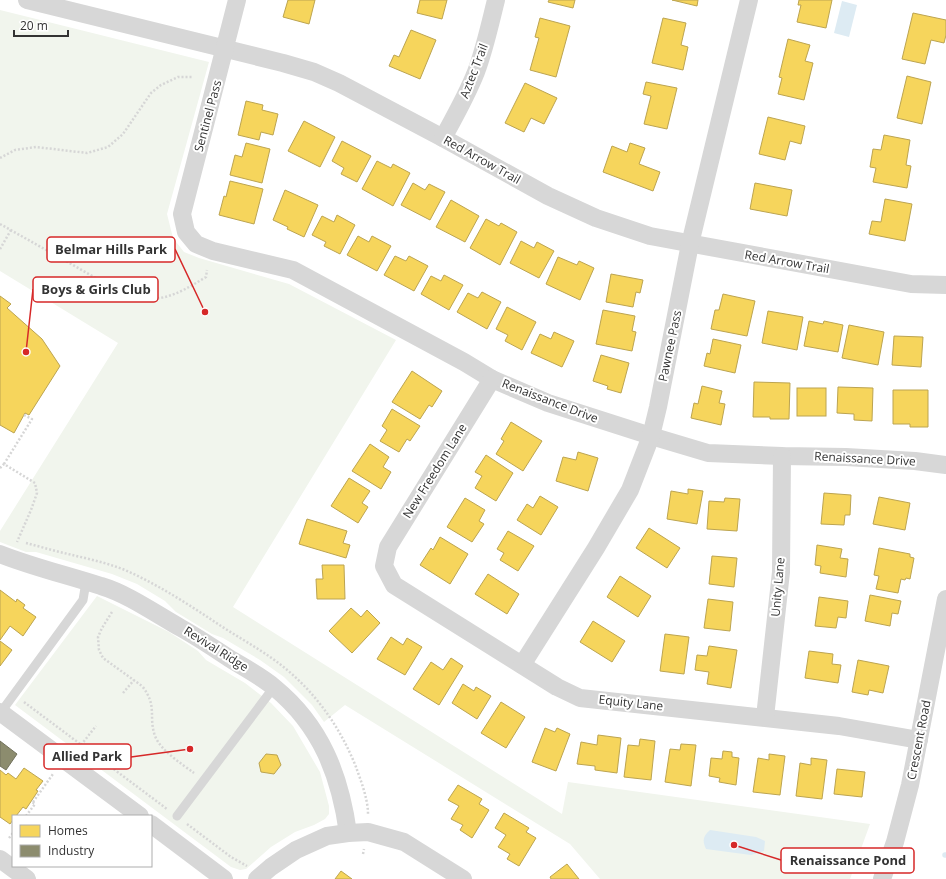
<svg xmlns="http://www.w3.org/2000/svg" width="946" height="879" viewBox="0 0 946 879" font-family="'Open Sans',sans-serif">
	<style>
		.green { fill: #f1f5ed }
		.water { fill: #ddebf3 }
		.homes { fill: #f6d55c; stroke: #bca450 }
		.industry { fill: #8c8c6e; stroke: #71715c }
		.lines { fill: none; stroke-linecap: round; stroke-linejoin: round }
		.stream { stroke: #ddebf3; stroke-width: 5.5 }
		.path { stroke: #d6d6d6; stroke-width: 2.5; stroke-dasharray: 2 2; stroke-linecap: butt }
		.service { stroke: #d7d7d7; stroke-width: 9 }
		.minor { stroke: #d7d7d7; stroke-width: 18 }
		.labels { text-anchor: middle; stroke-width: 4; stroke-linejoin: round; paint-order: stroke }
		.street-label { font-size: 12px; fill: #333; stroke: #fff }
		.leader { fill: none; stroke: #d62828; stroke-width: 1.5 }
		.callout-dot { fill: #d62828; stroke: #fff; stroke-width: 1.5 }
		.callout { fill: #fff; stroke: #d62828; stroke-width: 1.5 }
		.callout-label { font-size: 13px; text-anchor: middle; font-weight: bold; fill: #333 }
	</style>
	<rect width="100%" height="100%" fill="#fff"/>
	<!-- green -->
	<g class="green">
		<path d="M0,10L209,62L167,214L173,238L184,252L199,258L289,284L396,340L233,607L562,814L568,782L870,824L850,879H600L570,844L345,705L324,722L312,705L284,677L260,660L223,638L212,634L176,612L165,601L137,584L112,574L36,552H26L0,542V531L118,343L0,271Z"/>
		<path d="M97,596L169,632L198,651L206,660L245,683L271,703L293,726L320,772L329,806V814L325,819L314,825L295,832L271,847L246,869L240,870L231,867L15,705Z"/>
	</g>
	<!-- water -->
	<g class="water">
		<path d="M842,1L857,5L849,37L834,33Z"/>
		<path d="M710,830L756,837L765,841L764,851L751,855L706,849C702,841 703,836 710,830Z"/>
	</g>
	<!-- homes -->
	<g class="homes">
		<path d="M288,0H315L309,24L283,17Z"/>
		<path d="M420,0H447L442,19L417,13Z"/>
		<path d="M549,0H575L573,8L548,2Z"/>
		<path d="M672,0H698L697,6Z"/>
		<path d="M799,0H832L826,28L797,22L801,5H798Z"/>
		<path d="M913,13L946,20V35L944,43L931,40L925,64L902,59Z"/>
		<path d="M540,18L570,26L556,77L530,70L539,38L535,37Z"/>
		<path d="M663,18L686,23L681,45L688,47L683,70L652,63Z"/>
		<path d="M411,30L436,40L420,79L389,66L394,55L399,57Z"/>
		<path d="M788,39L810,45L805,61L813,63L804,100L778,94L782,78L779,77Z"/>
		<path d="M907,76L931,82L922,124L897,118Z"/>
		<path d="M646,82L677,88L667,129L644,124L651,96L643,94Z"/>
		<path d="M525,83L557,98L544,124L531,118L524,132L505,123Z"/>
		<path d="M246,101L263,105L262,110L278,114L273,135L261,132L259,140L238,135Z"/>
		<path d="M768,117L805,126L801,144L790,141L785,160L759,154Z"/>
		<path d="M304,121L335,137L320,167L288,151Z"/>
		<path d="M884,135L910,140L906,165L911,166L907,188L873,182L876,168L870,167L873,149L881,150Z"/>
		<path d="M342,141L371,156L357,182L341,174L344,168L332,161Z"/>
		<path d="M246,143L270,149L262,183L230,175L235,155L242,157Z"/>
		<path d="M630,143L645,148L639,164L660,172L653,191L603,172L612,146L627,152Z"/>
		<path d="M377,161L391,168L393,164L410,173L393,206L362,189Z"/>
		<path d="M230,181L263,189L254,224L219,215L224,196L226,197Z"/>
		<path d="M413,183L425,190L429,184L445,192L430,220L401,205Z"/>
		<path d="M755,183L792,190L787,216L750,209Z"/>
		<path d="M285,190L318,205L304,237L287,229L288,227L273,220Z"/>
		<path d="M885,199L912,204L905,241L869,234L872,221L881,222Z"/>
		<path d="M451,200L479,216L465,242L436,227Z"/>
		<path d="M337,215L355,225L340,254L324,246L326,242L312,235L322,216L334,222Z"/>
		<path d="M486,219L499,226L501,223L517,232L500,265L470,248Z"/>
		<path d="M358,236L369,242L372,236L391,246L377,271L347,255Z"/>
		<path d="M521,241L534,248L537,242L554,251L539,278L510,263Z"/>
		<path d="M395,256L406,261L409,256L428,266L414,291L384,275Z"/>
		<path d="M558,257L577,265L579,261L594,268L580,300L546,284Z"/>
		<path d="M611,274L643,280L640,293L636,292L633,307L606,302Z"/>
		<path d="M444,275L463,285L449,310L421,294L431,276L441,281Z"/>
		<path d="M482,292L501,302L487,329L457,312L468,293L478,298Z"/>
		<path d="M723,294L755,301L747,336L711,329L715,310H719Z"/>
		<path d="M0,296L11,304L7,308L42,339L60,366L29,415L25,413L14,433L0,425Z"/>
		<path d="M507,307L536,322L522,350L505,341L508,335L496,329Z"/>
		<path d="M603,310L635,316L632,331L636,332L632,351L596,344Z"/>
		<path d="M768,311L803,317L797,350L762,343Z"/>
		<path d="M809,321L823,324L824,321L843,325L838,352L804,346Z"/>
		<path d="M849,325L884,332L878,365L842,358Z"/>
		<path d="M554,332L574,341L562,367L531,353L540,334L551,339Z"/>
		<path d="M894,336L923,337L921,367L892,365Z"/>
		<path d="M713,339L741,345L735,373L704,366L707,353L710,354Z"/>
		<path d="M601,355L629,363L621,393L607,389L608,386L593,381Z"/>
		<path d="M412,371L442,391L432,407L429,405L420,419L392,402Z"/>
		<path d="M754,382L790,383L789,419H770V417H753Z"/>
		<path d="M702,386L722,391L719,403L725,404L721,425L691,418L694,403L698,404Z"/>
		<path d="M838,387L873,388L872,421L854,420V414L837,413Z"/>
		<rect x="797" y="388" width="29" height="28"/>
		<path d="M893,390H928V427H910V424H893Z"/>
		<path d="M392,409L420,426L410,441L407,439L399,452L380,441L387,430L382,426Z"/>
		<path d="M511,422L542,441L523,471L496,454L504,441L501,439Z"/>
		<path d="M370,444L389,457L383,467L391,472L381,489L352,471Z"/>
		<path d="M578,452L598,458L588,491L556,481L563,457L576,460Z"/>
		<path d="M486,455L513,473L496,501L475,488L482,476L475,472Z"/>
		<path d="M349,478L370,491L362,503L368,507L358,523L331,506Z"/>
		<path d="M688,489L703,491L697,524L667,519L671,491L688,494Z"/>
		<path d="M824,493L851,495L850,515H845L844,525L821,524Z"/>
		<path d="M540,496L558,507L541,535L517,520L527,504L533,508Z"/>
		<path d="M879,497L910,503L905,530L873,524Z"/>
		<path d="M465,498L485,510L479,521L484,524L472,542L447,527Z"/>
		<path d="M725,498L740,499L737,531L707,529L709,501L724,502Z"/>
		<path d="M307,519L347,531L343,543L350,545L346,558L299,544Z"/>
		<path d="M649,528L680,548L667,568L636,548Z"/>
		<path d="M508,531L534,546L518,571L500,560L504,553L497,549Z"/>
		<path d="M440,537L468,554L450,584L420,565L431,548L433,550Z"/>
		<path d="M817,545L842,549L840,558L848,559L846,577L820,573L821,566L815,565Z"/>
		<path d="M879,548L910,554V557L914,558L910,579L906,578L905,580L901,579L898,593L876,589L879,576L874,575Z"/>
		<path d="M712,556L737,558L734,587L709,584Z"/>
		<path d="M322,565H344L345,599H317L316,579H323Z"/>
		<path d="M488,574L519,594L507,614L475,594Z"/>
		<path d="M620,576L651,596L638,617L607,597Z"/>
		<path d="M0,590L16,602L17,599L25,605L23,608L36,617L23,636L10,626L0,640Z"/>
		<path d="M870,595L901,601L898,614L892,613L890,626L865,621Z"/>
		<path d="M819,597L848,601L846,618L838,617L836,628L815,626Z"/>
		<path d="M708,599L733,602L730,631L704,628Z"/>
		<path d="M351,608L361,617L367,610L380,623L352,653L329,631Z"/>
		<path d="M593,621L625,641L612,662L580,642Z"/>
		<path d="M665,634L689,637L684,674L660,671Z"/>
		<path d="M391,637L403,645L407,638L422,647L405,675L377,659Z"/>
		<path d="M0,641L12,650L0,666Z"/>
		<path d="M709,646L737,650L731,688L707,684L709,672L695,670L697,655L707,656Z"/>
		<path d="M809,651L833,654L832,664L841,665L838,683L805,678Z"/>
		<path d="M451,658L463,666L439,705L413,689L431,662L443,670Z"/>
		<path d="M858,660L889,666L883,693L869,690L868,695L852,692Z"/>
		<path d="M463,684L474,691L476,687L491,696L477,719L452,703Z"/>
		<path d="M501,702L525,717L506,748L481,733Z"/>
		<path d="M545,728L555,732L557,728L570,734L556,771L532,762Z"/>
		<path d="M598,735L621,738L617,773L595,770V766L577,764L581,742L597,745Z"/>
		<path d="M640,739L655,741L651,780L624,777L628,745L639,746Z"/>
		<path d="M681,744L696,745L691,786L665,782L670,749L680,750Z"/>
		<path d="M723,751L732,752V757L739,758L736,785L719,782L720,778L709,776L711,758L722,759Z"/>
		<path d="M266,754L277,755L281,765L274,774L261,772L259,763Z"/>
		<path d="M769,754L785,756L780,795L753,792L758,758L769,760Z"/>
		<path d="M811,758L827,760L822,799L796,796L800,763L811,765Z"/>
		<path d="M24,768L43,781L36,790L38,791L26,809L23,807L16,816H13V820L10,824L0,817V770L6,775L8,773L16,779Z"/>
		<path d="M837,769L865,772L862,797L834,794Z"/>
		<path d="M458,785L482,799L479,804L489,810L472,838L460,830L463,825L451,819L459,806L448,800Z"/>
		<path d="M504,813L529,828L526,832L536,838L519,866L507,859L510,854L498,847L506,835L495,828Z"/>
		<path d="M567,864L579,879H551L550,877Z"/>
		<path d="M341,871L352,879H335Z"/>
	</g>
	<!-- industry -->
	<path class="industry" d="M0,741L17,754L6,770L0,766Z"/>
	<g class="lines">
		<!-- stream -->
		<path class="stream" d="M945,855H946"/>
		<!-- path -->
		<g class="path">
			<path d="M0,158L15,150L36,147L87,153L108,147L123,134L151,93L161,85L178,77H193"/>
			<path d="M0,224L119,291C155,307 175,296 206,277L207,270"/>
			<path d="M0,249L11,230"/>
			<path d="M4,464L32,419L24,415"/>
			<path d="M0,468L4,464L35,483L37,493L31,510L17,542"/>
			<path d="M26,543C38,546 51,550 64,553C84,558 105,562 125,570C159,585 191,606 221,626C238,637 256,647 273,659C311,686 339,724 356,767C361,781 368,799 368,814"/>
			<path d="M112,612L102,628L98,637L99,650L103,658L142,686C158,706 148,716 155,736C161,751 182,764 194,773"/>
			<path d="M123,693L134,680"/>
			<path d="M24,702L167,809"/>
			<path d="M81,745L96,726"/>
			<path d="M33,802L53,774L54,775"/>
			<path d="M26,816L35,804L31,801"/>
			<path d="M187,824L231,857L247,866"/>
			<path d="M9,838L13,833"/>
			<path d="M363,854L364,849"/>
		</g>
		<!-- service -->
		<g class="service">
			<path d="M1,712L83,600L86,582"/>
			<path d="M177,816L274,687"/>
		</g>
		<!-- minor -->
		<g class="minor">
			<path d="M27,0L283,63L314,72L339,83L443,138L548,196L596,218L650,236L911,284L946,285"/>
			<path d="M237,0L182,214L186,232L196,244L213,251L293,270L464,362L492,379L548,403L651,436L708,453L782,456L846,457L915,461L946,465"/>
			<path d="M443,138C455,116 467,95 476,72C485,48 490,24 496,0"/>
			<path d="M492,379L388,547L384,566L394,585L557,687L580,698L839,726L919,740"/>
			<path d="M0,554C33,567 67,575 101,586C128,594 156,614 181,628C199,638 215,649 232,660C247,669 262,677 275,688C321,726 340,775 348,833"/>
			<path d="M522,665L596,548L630,490L651,436L658,407L690,244L749,0"/>
			<path d="M0,712L140,816"/>
			<path d="M765,717L781,572L782,456"/>
			<path d="M151,824L224,879"/>
			<path d="M0,859L27,879"/>
			<path d="M257,879L271,867L296,850L327,836L348,833L368,832L404,842L463,879"/>
			<path d="M882,879L895,842L910,785L946,599"/>
		</g>
	</g>
	<g class="labels">
		<!-- street labels -->
		<g class="street-label">
			<text transform="translate(474 71) rotate(-69)" y="4">Aztec Trail</text>
			<text transform="translate(208 116) rotate(-75)" y="4">Sentinel Pass</text>
			<text transform="translate(482 160) rotate(29)" y="4">Red Arrow Trail</text>
			<text transform="translate(787 262) rotate(10)" y="4">Red Arrow Trail</text>
			<text transform="translate(670 346) rotate(-78)" y="4">Pawnee Pass</text>
			<text transform="translate(550 401) rotate(21)" y="4">Renaissance Drive</text>
			<text transform="translate(865 459) rotate(3)" y="4">Renaissance Drive</text>
			<text transform="translate(435 471) rotate(-58)" y="4">New Freedom Lane</text>
			<text transform="translate(778 587) rotate(-85)" y="4">Unity Lane</text>
			<text transform="translate(216 649) rotate(32)" y="4">Revival Ridge</text>
			<text transform="translate(631 703) rotate(6)" y="4">Equity Lane</text>
			<text transform="translate(919 740) rotate(-79)" y="4">Crescent Road</text>
		</g>
	</g>
	<!-- callouts -->
	<path class="leader" d="M205 312L175 249M26 352L33 289M190 749L131 757M734 845L781 860"/>
	<g class="callout-dot">
		<circle cx="205" cy="312" r="4"/>
		<circle cx="26" cy="352" r="4"/>
		<circle cx="190" cy="749" r="4"/>
		<circle cx="734" cy="845" r="4"/>
	</g>
	<g class="callout">
		<rect x="47" y="237" width="128" height="25" rx="4"/>
		<rect x="33" y="277" width="125" height="25" rx="4"/>
		<rect x="44" y="744" width="87" height="25" rx="4"/>
		<rect x="781" y="848" width="133" height="25" rx="4"/>
	</g>
	<g class="callout-label">
		<text x="111" y="254">Belmar Hills Park</text>
		<text x="96" y="294">Boys &amp; Girls Club</text>
		<text x="87" y="761">Allied Park</text>
		<text x="848" y="865">Renaissance Pond</text>
	</g>
	<!-- legend -->
	<rect x="12" y="815" width="140" height="52" fill="#ffffff" stroke="#adadad"/>
	<rect x="20" y="825" width="20" height="12" fill="#f6d55c" stroke="#adadad"/>
	<text x="48" y="835" font-size="12" fill="#333333">Homes</text>
	<rect x="20" y="845" width="20" height="12" fill="#8c8c6e" stroke="#adadad"/>
	<text x="48" y="855" font-size="12" fill="#333333">Industry</text>
	<!-- scale -->
	<path d="M14 30v6h54v-6" fill="none" stroke="#333333" stroke-width="2"/>
	<text x="20" y="30" font-size="12" fill="#333333" stroke="#ffffff" stroke-width="3" paint-order="stroke">20 m</text>
</svg>
